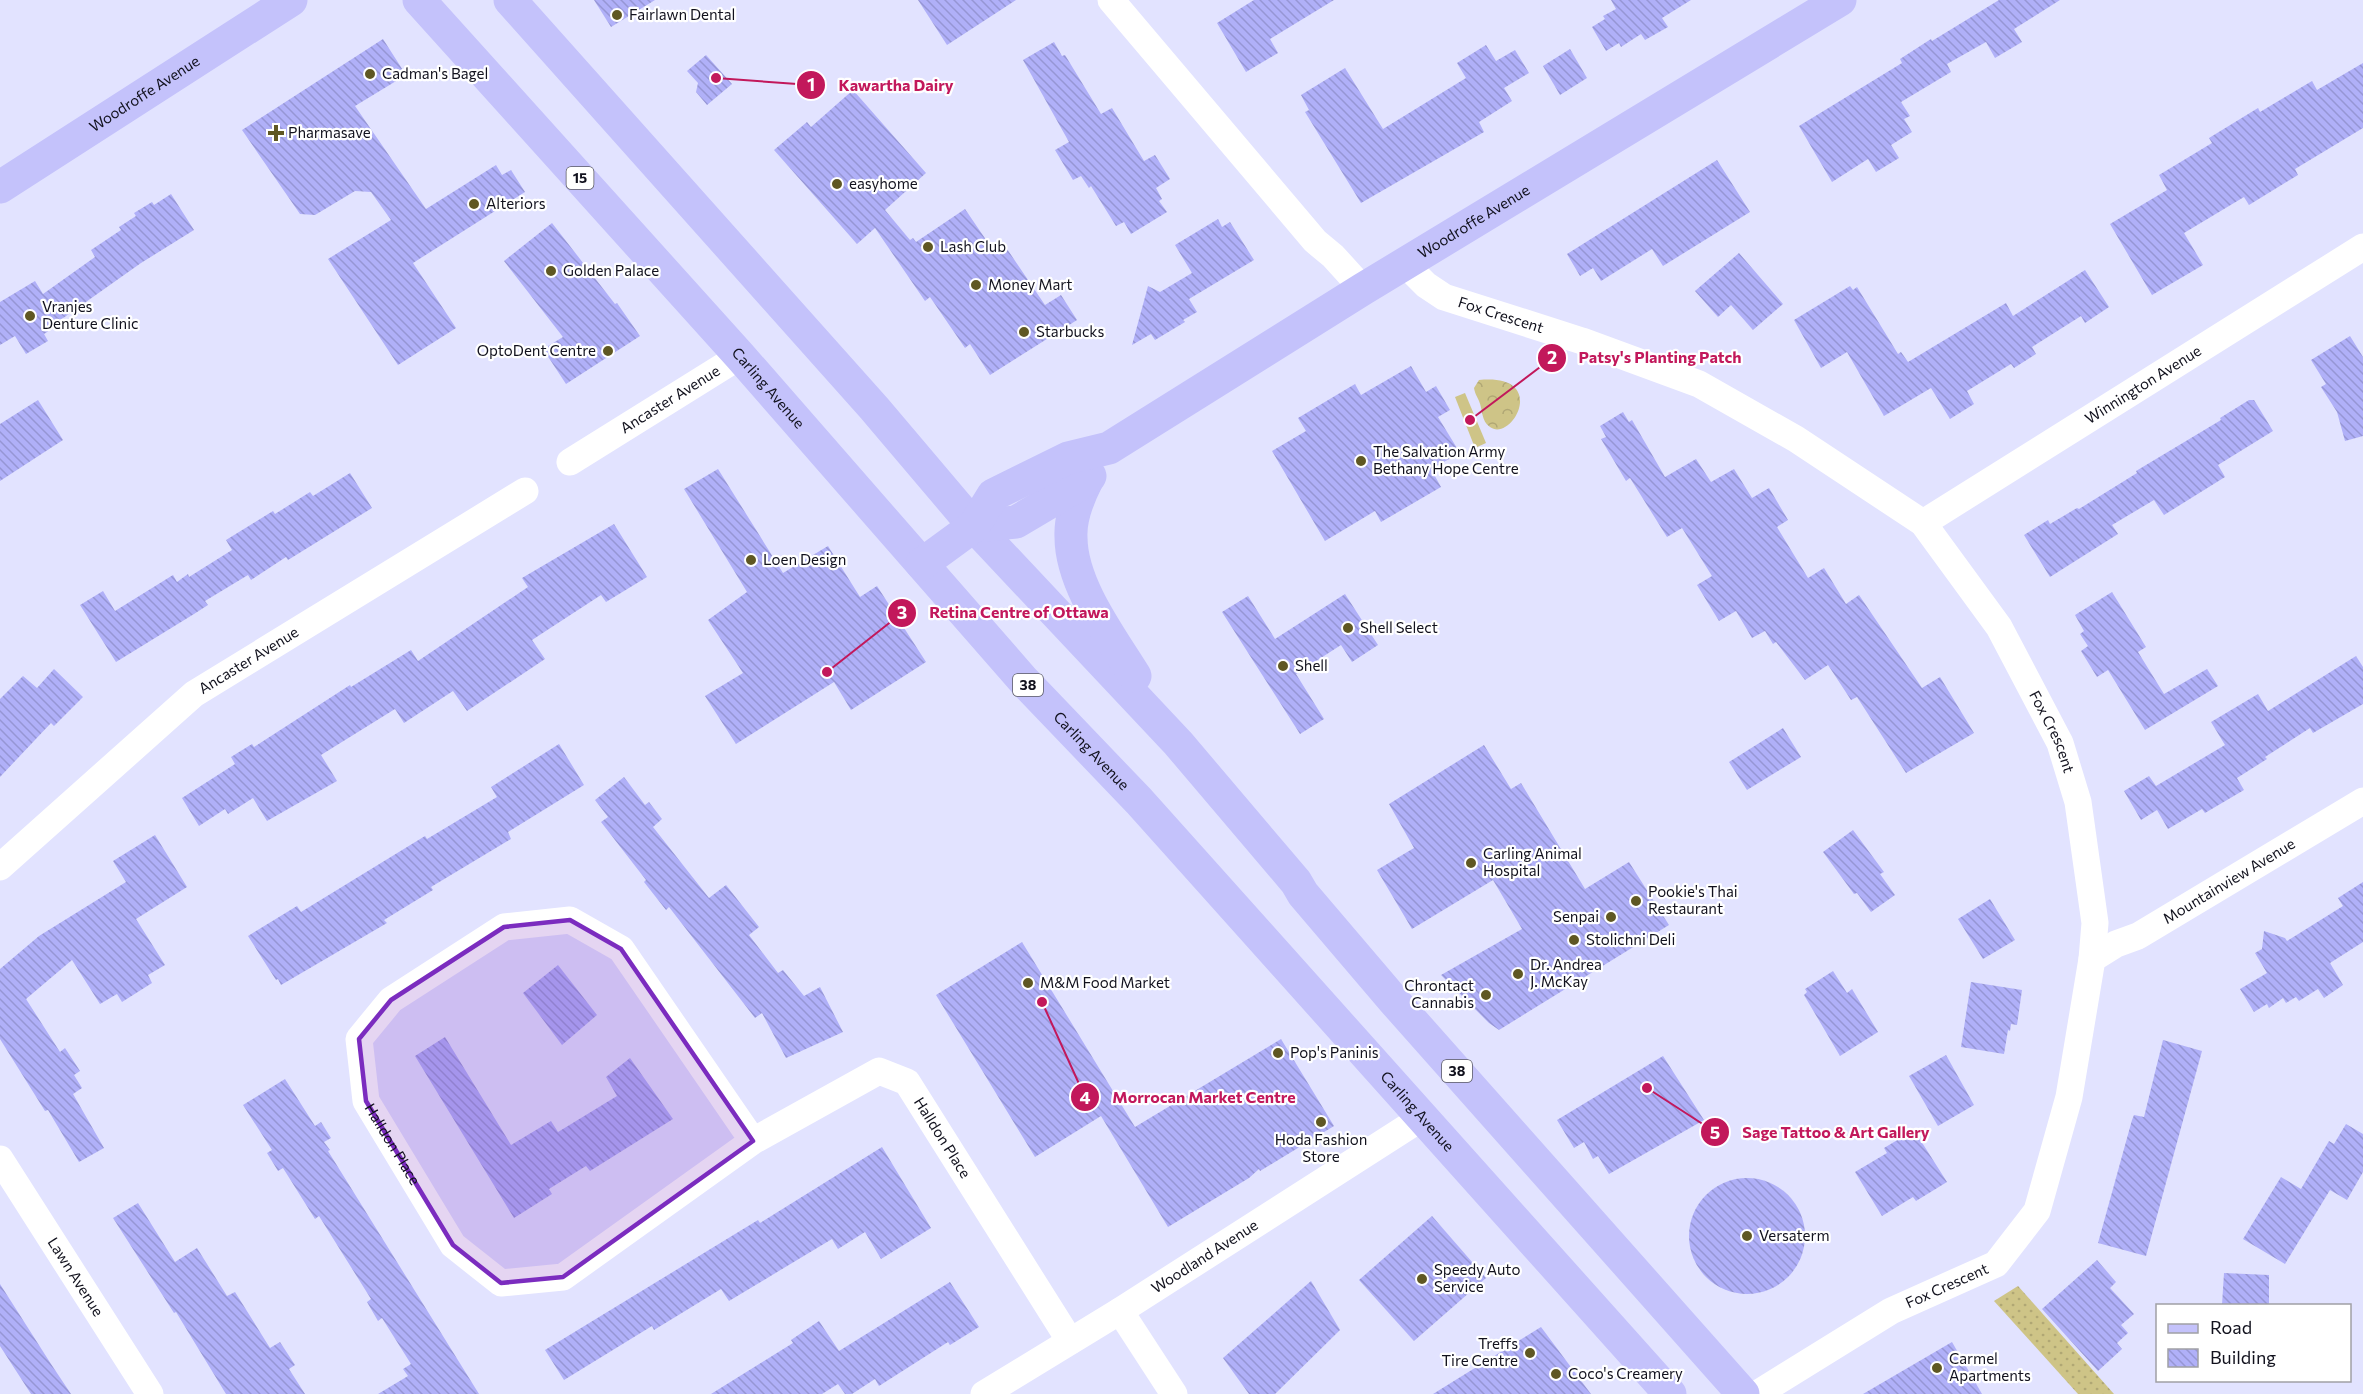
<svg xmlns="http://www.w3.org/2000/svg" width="2363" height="1394" viewBox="0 0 2363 1394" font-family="Commissioner,sans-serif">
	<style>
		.grass { fill: url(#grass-dots) }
		.park { fill: url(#park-crowns) }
		.garden { fill: #cec487 }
		.building { fill: url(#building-back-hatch) }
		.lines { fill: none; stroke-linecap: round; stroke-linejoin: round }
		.minor { stroke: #fff; stroke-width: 27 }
		.major { stroke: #c4c2fb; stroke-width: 33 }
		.marked { fill: #7b2cbf; fill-opacity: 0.2; stroke: #7b2cbf; stroke-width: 4.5; stroke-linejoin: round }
		.poi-dot { fill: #5f5723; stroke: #fff; stroke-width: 2 }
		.labels { text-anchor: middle; stroke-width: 4.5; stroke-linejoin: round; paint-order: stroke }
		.shield { fill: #fff; stroke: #585861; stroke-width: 1.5 }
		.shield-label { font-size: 14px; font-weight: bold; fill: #11111d }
		.poi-label { font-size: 15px; fill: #11111d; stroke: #fff; text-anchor: start }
		.street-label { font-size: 15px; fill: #11111d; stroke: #fff }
		.leader { fill: none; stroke: #c2185b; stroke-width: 2 }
		.callout-dot { fill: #c2185b; stroke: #fff; stroke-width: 2 }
		.mark-label { font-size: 18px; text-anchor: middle; font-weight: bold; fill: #fff }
		.callout-label { font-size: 16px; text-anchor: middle; font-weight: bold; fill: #c2185b; stroke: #fff; stroke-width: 4.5; stroke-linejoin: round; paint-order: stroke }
	</style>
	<defs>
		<pattern id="grass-dots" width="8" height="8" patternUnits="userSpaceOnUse" patternTransform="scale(1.5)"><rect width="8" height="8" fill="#cec487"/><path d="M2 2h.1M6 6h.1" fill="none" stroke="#b0a774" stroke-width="1.8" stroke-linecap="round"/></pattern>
		<pattern id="park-crowns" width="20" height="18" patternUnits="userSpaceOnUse" patternTransform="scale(1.5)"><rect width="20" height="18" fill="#cec487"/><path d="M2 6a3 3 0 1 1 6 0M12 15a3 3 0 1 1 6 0" fill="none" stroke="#b0a774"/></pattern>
		<pattern id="building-back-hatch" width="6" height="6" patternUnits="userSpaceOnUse" patternTransform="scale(1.5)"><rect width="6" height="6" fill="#b0b0f8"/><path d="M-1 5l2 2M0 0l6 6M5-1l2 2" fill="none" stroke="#9696d4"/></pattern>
	</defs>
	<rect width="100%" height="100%" fill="#e2e3ff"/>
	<!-- grass -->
	<path class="grass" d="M2018,1286L2114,1394H2078L1994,1301Z"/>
	<!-- park -->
	<path class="park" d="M1479,380C1550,373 1512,443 1490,427C1481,421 1483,410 1479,401C1477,396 1475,394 1474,388Z"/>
	<!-- garden -->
	<path class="garden" d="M1465,393L1486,443L1475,448L1455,397Z"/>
	<!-- building -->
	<g class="building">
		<path d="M594,0H655L611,27Z"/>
		<path d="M918,0H1016L947,45Z"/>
		<path d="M1254,0H1334L1270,39L1278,53L1246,72L1217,23Z"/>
		<path d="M1611,0H1691L1662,18L1668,27L1645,40L1641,34L1621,47L1619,43L1606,51L1592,27L1605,19L1603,16L1616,9Z"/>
		<path d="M1999,0H2060L2014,29L2022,42L1995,58L1986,42L1947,64L1951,72L1901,102L1910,116L1904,119L1912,132L1891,145L1899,158L1876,172L1868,159L1832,182L1799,126L1902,63L1900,59L1931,39L1932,41Z"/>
		<path d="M383,39L406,75L355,106L426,209L496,165L502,175L511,170L525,192L413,263L456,328L398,365L328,259L391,220L371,192L355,191L315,215L300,214L242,130Z"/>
		<path d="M1054,42L1062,56L1065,55L1101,114L1112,108L1144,161L1155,155L1170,179L1156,188L1162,199L1159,201L1167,212L1131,234L1124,222L1116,226L1091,186L1089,188L1081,176L1073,180L1055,150L1069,142L1023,60Z"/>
		<path d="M1486,45L1496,61L1515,50L1529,73L1504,88L1512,101L1479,122L1484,132L1361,203L1305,112L1309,110L1301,95L1345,68L1383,129L1466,78L1457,63Z"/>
		<path d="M1570,49L1587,78L1560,95L1543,66Z"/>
		<path d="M706,55L732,84L707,105L696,92L698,83L687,71Z"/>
		<path d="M2363,63V128L2295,169L2298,175L2249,205L2244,197L2184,233L2203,265L2152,295L2110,224L2167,190L2159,175L2212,143L2209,138L2258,108L2260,112L2312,81L2317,90Z"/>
		<path d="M853,90L926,173L885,210L910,240L913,238L916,242L965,209L995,253L1005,246L1045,305L1061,295L1077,320L990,375L970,344L965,348L930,297L925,301L875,228L857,244L774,150L807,122L811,127Z"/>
		<path d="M1717,160L1750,212L1663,266L1652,249L1601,281L1593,268L1580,276L1567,254Z"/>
		<path d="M171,194L194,230L141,263L59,321L60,324L44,334L48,341L26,354L15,336L0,345V302L35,281L43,294L95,257L91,250L121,230L119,227L136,216L134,213L152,202L154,205Z"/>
		<path d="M1218,219L1222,227L1230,222L1254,260L1189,299L1197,312L1183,320L1185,322L1155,340L1151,334L1132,345L1148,286L1160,292L1192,273L1175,245Z"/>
		<path d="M552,223L615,304L617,303L640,336L566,384L543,349L563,337L504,261Z"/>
		<path d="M1739,253L1783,304L1753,330L1731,305L1718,317L1695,291Z"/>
		<path d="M2085,270L2109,307L2085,323L2081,316L2032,347L2036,354L2014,368L2011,364L1967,391L1974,404L1950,419L1931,388L1884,416L1847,352L1821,368L1794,320L1850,286L1853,290L1857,287L1898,354L1901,352L1908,362L2006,303L2013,316Z"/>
		<path d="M2350,336L2363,357V436L2345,441L2337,412L2321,387L2326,384L2311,360Z"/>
		<path d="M1411,366L1426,392L1436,386L1450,410L1438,417L1460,453L1431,469L1441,487L1381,522L1375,511L1325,541L1272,451L1306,431L1298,418L1355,384L1361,395Z"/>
		<path d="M38,400L63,440L0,481V424Z"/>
		<path d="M2249,400H2254L2273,431L2218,465L2225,477L2164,515L2154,500L2112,525L2118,534L2050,577L2024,535L2048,520L2050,524L2077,508L2079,509L2137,473L2136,471L2221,420L2220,418Z"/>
		<path d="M1623,412L1629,422L1632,420L1665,477L1696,459L1711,482L1734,469L1752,498L1769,488L1788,520L1777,527L1808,578L1824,568L1846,604L1859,595L1922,688L1940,677L1974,733L1906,773L1857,697L1851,700L1828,665L1805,680L1776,642L1773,644L1765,631L1752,638L1736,611L1719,621L1697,585L1712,576L1682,528L1667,537L1630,478L1626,481L1601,439L1606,437L1600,426Z"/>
		<path d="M718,469L783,573L828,546L860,597L877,586L926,662L851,710L834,682L736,744L705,696L743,673L708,620L747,592L684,489Z"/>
		<path d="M350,473L372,508L288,560L286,557L251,580L248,575L205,601L208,605L194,614L116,662L80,605L103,591L115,611L173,575L177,582L188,574L189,577L232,550L226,540L273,511L275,514L310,492L313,496Z"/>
		<path d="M614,524L647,577L606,602L601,595L532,640L545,659L467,711L453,691L404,723L395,709L321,755L337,781L267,821L253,798L228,814L225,809L199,826L182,798L235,764L231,757L252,744L254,747L350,685L351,687L411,650L418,661L528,587L522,578Z"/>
		<path d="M2112,592L2146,647L2138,652L2164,694L2207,669L2218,686L2145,730L2108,670L2097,677L2081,651L2088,646L2080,634L2084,631L2075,615Z"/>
		<path d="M1345,594L1378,645L1352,662L1341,645L1296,674L1324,719L1300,734L1222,612L1248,596L1275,639Z"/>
		<path d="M2356,656L2363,667V704L2313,733L2310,728L2265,757L2267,759L2237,778L2244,790L2205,813L2202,809L2168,829L2157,810L2141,820L2124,791L2149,776L2156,786L2225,745L2211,722L2258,694L2268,711Z"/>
		<path d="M54,669L83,697L54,726L51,723L0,777V699L23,676L37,688Z"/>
		<path d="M1783,728L1801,757L1747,790L1729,762Z"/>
		<path d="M559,744L584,785L508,832L511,839L431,887L433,890L384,920L387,923L281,985L278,979L276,980L248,936L297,906L301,912L425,836L427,839L497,797L491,787Z"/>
		<path d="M1484,745L1511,789L1521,783L1585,889L1629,862L1669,925L1499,1030L1489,1023L1441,975L1522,929L1493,880L1412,929L1377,870L1414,848L1389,804Z"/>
		<path d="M624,777L645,805L649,802L662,819L653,827L709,898L726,885L759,927L749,935L778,973L783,970L804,996L820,987L843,1032L786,1058L762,1013L755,1018L669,907L666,910L644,882L646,880L601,822L608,817L595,800Z"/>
		<path d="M1853,830L1884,872L1880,874L1895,895L1871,912L1857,893L1854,894L1823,852Z"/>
		<path d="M155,835L187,887L136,919L165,965L148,975L152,983L122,1002L117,994L100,1004L72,960L26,999L60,1052L65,1048L80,1071L74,1075L82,1088L73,1094L104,1148L79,1162L48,1110L45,1111L0,1039V969L39,936L126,882L113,861Z"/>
		<path d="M2363,882V942L2330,963L2343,985L2324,998L2318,989L2299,1001L2296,997L2286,1003L2283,998L2269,1008L2267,1004L2254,1012L2240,989L2267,973L2255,953L2262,949L2264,931L2285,938L2287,941L2343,906L2338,898Z"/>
		<path d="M1990,899L2015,940L1983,959L1958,919Z"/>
		<path d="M1022,942L1135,1127L1281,1039L1334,1126L1260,1171L1259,1169L1249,1178L1168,1227L1101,1116L1035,1157L936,995Z"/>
		<path d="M558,965L597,1015L562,1045L523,993Z"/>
		<path d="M1833,971L1847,993L1852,989L1878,1032L1840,1056L1804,995L1807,992L1805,989Z"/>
		<path d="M1971,982L2022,990L2017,1025L2011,1024L2010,1031L2008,1030L2004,1054L1961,1047Z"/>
		<path d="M445,1037L511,1145L551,1121L558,1132L617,1096L606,1077L630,1058L673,1119L590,1171L586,1166L549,1189L552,1194L514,1218L415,1056Z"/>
		<path d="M2163,1040L2202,1051L2146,1256L2098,1243L2132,1120L2134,1115L2144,1117Z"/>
		<path d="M1946,1055L1974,1105L1938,1126L1909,1076Z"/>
		<path d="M1663,1056L1704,1120L1609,1174L1598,1156L1593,1159L1584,1142L1574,1148L1557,1120Z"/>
		<path d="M285,1079L315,1126L321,1122L331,1138L324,1142L330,1150L328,1151L479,1394H378L408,1376L403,1369L411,1364L382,1318L378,1321L367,1302L371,1299L319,1216L315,1219L283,1168L278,1171L267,1153L272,1150L243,1105Z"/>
		<path d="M2346,1124L2363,1134V1172L2347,1200L2330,1190L2285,1264L2243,1239L2281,1177L2301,1189L2329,1141L2334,1144Z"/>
		<path d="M1914,1130L1947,1182L1916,1201L1913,1197L1882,1216L1855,1172L1887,1153L1884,1148Z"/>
		<path d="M882,1147L931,1228L881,1259L865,1232L838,1249L832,1239L729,1301L721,1289L654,1330L652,1326L564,1380L545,1350L758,1220L760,1223Z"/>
		<circle cx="1747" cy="1236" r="58"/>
		<path d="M138,1203L175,1262L197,1248L227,1296L235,1292L270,1348L280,1342L295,1365L289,1369L305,1394H226L176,1312L174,1313L113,1218Z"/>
		<path d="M1432,1216L1486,1278L1414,1341L1359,1280Z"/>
		<path d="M2097,1260L2116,1282L2110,1288L2134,1314L2121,1325L2128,1333L2117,1343L2122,1349L2098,1371L2042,1309Z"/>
		<path d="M2224,1273L2269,1275V1305H2222Z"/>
		<path d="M1311,1281L1340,1330L1275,1394H1249L1223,1358Z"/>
		<path d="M950,1282L979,1327L950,1345L948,1342L879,1386L875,1379L852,1394H845L838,1384L822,1394H711L793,1343L791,1340L819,1321L839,1351Z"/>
		<path d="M0,1284L51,1364L71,1394H31L0,1346Z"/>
		<path d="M1541,1327L1591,1394H1433Z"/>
		<path d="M1952,1342L1982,1394H1863Z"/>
	</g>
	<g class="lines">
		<!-- minor -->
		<g class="minor">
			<path d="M1111,0L1315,241L1333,256L1363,289"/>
			<path id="s1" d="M1405,264L1426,285L1444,297L1582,341L1699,384L1796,439L1923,523L1999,627L2060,743L2078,802L2095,923L2092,959L2069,1097L2037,1211L1996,1264L1891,1311L1757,1394"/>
			<path id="s2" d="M570,462L740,356"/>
			<path id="s3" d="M1923,523L2363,247"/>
			<path id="s4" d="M0,867L194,694L525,491"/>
			<path id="s5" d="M2092,959L2116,944L2138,936L2363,801"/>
			<path id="s6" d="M753,1141L621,949L570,920L504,927L391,1000L359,1039L366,1101L453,1245L501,1283L563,1277L753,1141L879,1071L907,1082L1070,1341"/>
			<path id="s7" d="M0,1159L150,1394"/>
			<path d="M1120,1311L1174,1394"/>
			<path id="s8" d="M984,1394L1120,1311L1423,1117"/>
		</g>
		<!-- major -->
		<g class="major">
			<path id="s9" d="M419,0L740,356L1024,681L1139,801L1670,1394"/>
			<path d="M510,0L874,408L974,526L1178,743L1296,882L1303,894L1395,1002L1743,1394"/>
			<path id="s10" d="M0,187L291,0"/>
			<path d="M1087,480C1078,498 1070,517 1071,537C1071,585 1111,637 1135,676"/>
			<path d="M974,526L1016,522L1087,480L1090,476"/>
			<path id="s11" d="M922,564L974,526L993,495L1068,458L1109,448L1363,289L1840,0"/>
		</g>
	</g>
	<!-- marked area -->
	<path class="marked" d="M570,920L621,949L753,1141L563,1277L501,1283L453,1245L366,1101L359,1039L391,1000L504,927Z"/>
	<!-- markers -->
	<g class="poi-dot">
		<circle cx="617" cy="15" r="6"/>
		<circle cx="370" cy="74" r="6"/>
		<path d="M273 124h6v6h6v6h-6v6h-6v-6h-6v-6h6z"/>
		<circle cx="837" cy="184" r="6"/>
		<circle cx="474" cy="204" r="6"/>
		<circle cx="928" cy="247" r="6"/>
		<circle cx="551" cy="271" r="6"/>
		<circle cx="976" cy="285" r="6"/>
		<circle cx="30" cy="316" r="6"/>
		<circle cx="1024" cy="332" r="6"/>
		<circle cx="608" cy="351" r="6"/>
		<circle cx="1361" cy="461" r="6"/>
		<circle cx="751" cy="560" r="6"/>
		<circle cx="1348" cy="628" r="6"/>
		<circle cx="1283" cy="666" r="6"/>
		<circle cx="1471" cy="863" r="6"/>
		<circle cx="1636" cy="901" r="6"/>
		<circle cx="1611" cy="917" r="6"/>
		<circle cx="1574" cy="940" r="6"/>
		<circle cx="1518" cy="974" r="6"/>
		<circle cx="1028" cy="983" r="6"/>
		<circle cx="1486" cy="995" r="6"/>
		<circle cx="1278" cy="1053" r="6"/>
		<circle cx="1321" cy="1122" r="6"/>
		<circle cx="1747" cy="1236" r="6"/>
		<circle cx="1422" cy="1279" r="6"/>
		<circle cx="1530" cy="1353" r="6"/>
		<circle cx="1937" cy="1368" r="6"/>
		<circle cx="1556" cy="1374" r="6"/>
	</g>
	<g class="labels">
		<!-- shield labels -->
		<g class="shield">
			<rect x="566.5" y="167" width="27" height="22" rx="4.5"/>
			<rect x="1013" y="674" width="30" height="22" rx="4.5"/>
			<rect x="1442" y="1060" width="30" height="22" rx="4.5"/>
		</g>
		<g class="shield-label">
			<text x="580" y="183">15</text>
			<text x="1028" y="690">38</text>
			<text x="1457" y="1076">38</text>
		</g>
		<!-- poi labels -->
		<g class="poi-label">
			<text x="629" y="20">Fairlawn Dental</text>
			<text x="382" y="79">Cadman's Bagel</text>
			<text x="288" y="138">Pharmasave</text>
			<text x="849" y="189">easyhome</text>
			<text x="486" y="209">Alteriors</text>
			<text x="940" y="252">Lash Club</text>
			<text x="563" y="276">Golden Palace</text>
			<text x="988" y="290">Money Mart</text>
			<text x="42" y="312">Vranjes<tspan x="42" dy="17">Denture Clinic</tspan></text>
			<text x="1036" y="337">Starbucks</text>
			<text x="596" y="356" text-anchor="end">OptoDent Centre</text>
			<text x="1373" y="457">The Salvation Army<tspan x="1373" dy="17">Bethany Hope Centre</tspan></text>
			<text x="763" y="565">Loen Design</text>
			<text x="1360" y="633">Shell Select</text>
			<text x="1295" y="671">Shell</text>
			<text x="1483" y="859">Carling Animal<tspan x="1483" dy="17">Hospital</tspan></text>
			<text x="1648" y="897">Pookie's Thai<tspan x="1648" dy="17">Restaurant</tspan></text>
			<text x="1599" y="922" text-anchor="end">Senpai</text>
			<text x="1586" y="945">Stolichni Deli</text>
			<text x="1530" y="970">Dr. Andrea<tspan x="1530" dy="17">J. McKay</tspan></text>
			<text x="1040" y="988">M&amp;M Food Market</text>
			<text x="1474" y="991" text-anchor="end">Chrontact<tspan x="1474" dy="17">Cannabis</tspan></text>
			<text x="1290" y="1058">Pop's Paninis</text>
			<text x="1321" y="1145" text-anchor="middle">Hoda Fashion<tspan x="1321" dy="17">Store</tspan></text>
			<text x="1759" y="1241">Versaterm</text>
			<text x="1434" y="1275">Speedy Auto<tspan x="1434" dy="17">Service</tspan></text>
			<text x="1518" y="1349" text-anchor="end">Treffs<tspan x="1518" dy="17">Tire Centre</tspan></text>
			<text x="1949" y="1364">Carmel<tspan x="1949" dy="17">Apartments</tspan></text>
			<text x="1568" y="1379">Coco's Creamery</text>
		</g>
		<!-- street labels -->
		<g class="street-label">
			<text dy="5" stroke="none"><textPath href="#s10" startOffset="172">Woodroffe Avenue</textPath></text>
			<text dy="5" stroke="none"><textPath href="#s11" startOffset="656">Woodroffe Avenue</textPath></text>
			<text dy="5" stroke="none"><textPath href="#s1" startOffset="111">Fox Crescent</textPath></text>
			<text dy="5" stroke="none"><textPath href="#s3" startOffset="260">Winnington Avenue</textPath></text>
			<text dy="5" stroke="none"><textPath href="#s9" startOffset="522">Carling Avenue</textPath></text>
			<text dy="5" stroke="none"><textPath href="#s2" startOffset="118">Ancaster Avenue</textPath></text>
			<text dy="5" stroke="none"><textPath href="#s4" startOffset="324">Ancaster Avenue</textPath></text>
			<text dy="5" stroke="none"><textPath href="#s1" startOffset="831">Fox Crescent</textPath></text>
			<text dy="5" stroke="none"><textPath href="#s9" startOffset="1008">Carling Avenue</textPath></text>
			<text dy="5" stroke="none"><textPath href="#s5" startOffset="158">Mountainview Avenue</textPath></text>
			<text dy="5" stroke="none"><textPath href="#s9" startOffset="1494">Carling Avenue</textPath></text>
			<text dy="5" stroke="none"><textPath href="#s6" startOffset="1371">Halldon Place</textPath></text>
			<text dy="5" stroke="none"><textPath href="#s6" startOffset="656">Halldon Place</textPath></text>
			<text dy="5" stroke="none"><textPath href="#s8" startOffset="260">Woodland Avenue</textPath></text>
			<text dy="5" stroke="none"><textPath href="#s7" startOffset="140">Lawn Avenue</textPath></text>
			<text transform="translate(1947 1286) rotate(-24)" y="5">Fox Crescent</text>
		</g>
	</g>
	<!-- callouts -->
	<path class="leader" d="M716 78L811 85M1470 420L1552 358M827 672L902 613M1042 1002L1085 1097M1647 1088L1715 1132"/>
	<g class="callout-dot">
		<circle cx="716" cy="78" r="6"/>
		<circle cx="1470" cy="420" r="6"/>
		<circle cx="827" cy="672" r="6"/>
		<circle cx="1042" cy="1002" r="6"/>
		<circle cx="1647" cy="1088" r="6"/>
		<circle cx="811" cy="85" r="15"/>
		<circle cx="1552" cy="358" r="15"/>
		<circle cx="902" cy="613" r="15"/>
		<circle cx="1085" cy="1097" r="15"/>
		<circle cx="1715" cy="1132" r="15"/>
	</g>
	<g class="mark-label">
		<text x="811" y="91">1</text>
		<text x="1552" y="364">2</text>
		<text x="902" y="619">3</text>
		<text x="1085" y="1104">4</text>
		<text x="1715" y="1139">5</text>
	</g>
	<g class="callout-label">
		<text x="896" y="91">Kawartha Dairy</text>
		<text x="1660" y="363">Patsy's Planting Patch</text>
		<text x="1019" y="618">Retina Centre of Ottawa</text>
		<text x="1204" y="1103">Morrocan Market Centre</text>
		<text x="1836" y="1138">Sage Tattoo &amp; Art Gallery</text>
	</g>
	<!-- legend -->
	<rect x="2156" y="1304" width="195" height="78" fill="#ffffff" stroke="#a0a0a5" stroke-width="1.5"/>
	<rect x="2168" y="1324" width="30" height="9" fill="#c4c2fb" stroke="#a0a0a5" stroke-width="1.5"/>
	<text x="2210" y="1334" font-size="18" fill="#11111d">Road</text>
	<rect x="2168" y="1349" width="30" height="18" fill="url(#building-back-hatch)" stroke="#a0a0a5" stroke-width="1.5"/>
	<text x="2210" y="1364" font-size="18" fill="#11111d">Building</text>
</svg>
